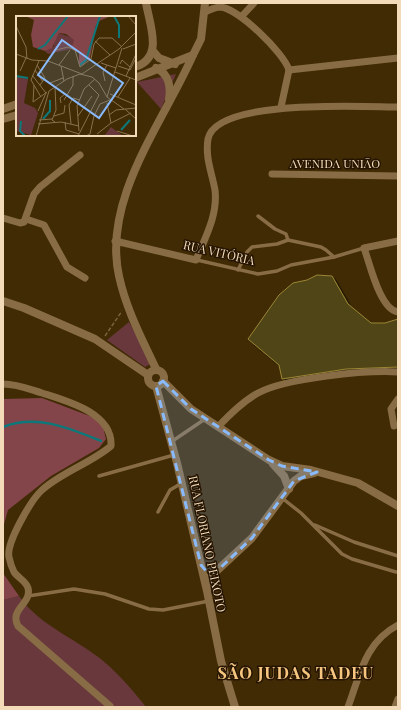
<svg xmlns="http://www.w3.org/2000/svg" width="401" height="710" viewBox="0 0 401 710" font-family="'Playfair Display',serif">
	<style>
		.green { fill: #69383c }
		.forest { fill: #83444a }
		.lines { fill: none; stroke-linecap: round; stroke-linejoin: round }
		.stream { stroke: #0d7879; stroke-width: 2.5 }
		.building { fill: #504513; stroke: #9a8637; filter: url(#shadow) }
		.path { stroke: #79623d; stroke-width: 1.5; stroke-dasharray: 4 2; stroke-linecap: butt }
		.service { stroke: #886c45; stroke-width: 3.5 }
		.minor { stroke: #886c45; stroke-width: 7 }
		.tertiary { stroke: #886c45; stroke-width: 8 }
		.marked { fill: #89bafc; fill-opacity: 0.2; stroke: #89bafc; stroke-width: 3; stroke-dasharray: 8 5; stroke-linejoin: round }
		.labels { text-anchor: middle; stroke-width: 3; stroke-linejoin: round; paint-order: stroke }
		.street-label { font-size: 12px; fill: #f3dbba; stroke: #251400 }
		.district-label { font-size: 16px; font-weight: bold; letter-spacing: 1px; fill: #f6c681; stroke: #251400 }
		.inset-river { fill: none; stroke: #0d7879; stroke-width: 2 }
		.inset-road { fill: none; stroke: #88714d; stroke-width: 1 }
		.view { fill: #89bafc; fill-opacity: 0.15; stroke: #89bafc; stroke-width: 2 }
		.inset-edge { fill: none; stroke: #f3dbba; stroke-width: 2 }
	</style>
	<defs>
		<filter id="shadow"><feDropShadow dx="3.5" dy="3.5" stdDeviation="0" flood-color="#0009"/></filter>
	</defs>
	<rect width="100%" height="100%" fill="#412b04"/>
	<!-- green -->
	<g class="green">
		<path d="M176,74L161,109L137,82Z"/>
		<path d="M129,322L152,363L145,367L107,340Z"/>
		<path d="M19,596C41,628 81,640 109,666C122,678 135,693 146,707H3V600Z"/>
	</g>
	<!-- forest -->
	<g class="forest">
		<path d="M42,398L95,418L103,427L106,439L99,448L51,476L8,510L3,528V399Z"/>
		<path d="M3,573L19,596L3,600Z"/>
	</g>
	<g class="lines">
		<!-- stream -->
		<path class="stream" d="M3,427C37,414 69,428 101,441"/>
	</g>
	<!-- building -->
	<path class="building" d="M317,275L332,276L348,304L371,323H385L398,319V367L346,369L282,379L279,365L248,339L279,295L293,283L307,280Z"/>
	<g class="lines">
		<!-- path -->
		<path class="path" d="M105,336L122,311"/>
		<!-- service -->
		<g class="service">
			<path d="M258,216L275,229L286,234L288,240"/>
			<path d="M197,260L258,274L277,271L291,265L334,257L364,248"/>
			<path d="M238,270L247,252L252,247L277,244L288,240L321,247L326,250L334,257"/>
			<path d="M171,442L205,419"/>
			<path d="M99,476L174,455"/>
			<path d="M282,498L301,513L342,554L352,559L396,572"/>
			<path d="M158,512L170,490L182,483"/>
			<path d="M315,525L354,542L398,556"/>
			<path d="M28,596L74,589L105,594L149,609L163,610L209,601"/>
		</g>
		<!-- minor -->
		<g class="minor">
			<path d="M205,12C210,10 215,7 220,7C238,8 284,53 289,70L398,58"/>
			<path d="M242,16L254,3"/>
			<path d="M281,107L289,70"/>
			<path d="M272,174L398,176"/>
			<path d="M3,218L20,223L24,222L34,194L40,187L80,155"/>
			<path d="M26,219L44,225L67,267L85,278"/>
			<path d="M115,241L196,260C205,238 218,215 215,190C212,173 205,158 208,139C216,98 364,107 398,107"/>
			<path d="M398,241L364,248C370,264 380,310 398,312"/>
			<path d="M3,384C17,384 29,389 42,393C67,401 113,413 111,446C91,463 62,472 42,490C31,500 6,543 9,557C10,562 12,568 14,572C18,578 26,581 28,588C32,604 9,609 18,626L110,706"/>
			<path d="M394,426L391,409L398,399"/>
			<path d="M218,427C230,414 242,402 258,393C286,378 366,370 398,372"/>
			<path d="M348,707C360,675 365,642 398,625"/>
			<path d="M395,707L398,699"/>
		</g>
		<!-- tertiary -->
		<g class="tertiary">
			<path d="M153,51L159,58L175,64"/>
			<path d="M135,67C164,58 150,26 146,3"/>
			<path d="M156,68C169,74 171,87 169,99"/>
			<path d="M135,78L193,55L201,39L205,3"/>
			<path d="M3,109L17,104"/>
			<path d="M3,119L17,115"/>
			<path d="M3,301L24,308L95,339L148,375"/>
			<path d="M156,369C142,339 126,309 119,276C102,199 163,123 193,55"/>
			<circle cx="156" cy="378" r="8"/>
			<path d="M163,381L191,409L269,460L282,466L311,470L358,483L398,506"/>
			<path d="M156,386L177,463L207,591L221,661L235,707"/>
			<path d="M273,464L284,476L289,489"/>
			<path d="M207,588L209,578L252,538L294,481L301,476L314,473"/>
		</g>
	</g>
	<!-- marked area -->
	<path class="marked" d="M163,381L191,409L269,460L282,466L317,472L294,481L252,538L217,571H206L201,565L156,386Z"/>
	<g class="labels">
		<!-- street labels -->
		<g class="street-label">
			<text x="335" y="168">AVENIDA UNIÃO</text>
			<text transform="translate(219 253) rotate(13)" y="4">RUA VITÓRIA</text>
			<text transform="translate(207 544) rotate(78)" y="4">RUA FLORIANO PEIXOTO</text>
		</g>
		<!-- district labels -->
		<g class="district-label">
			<text x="296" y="679">SÃO JUDAS TADEU</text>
		</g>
	</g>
	<!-- overview -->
	<g transform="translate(16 16)">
		<rect width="120" height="120" fill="#412b04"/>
		<path d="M43,17L59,23L55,33L32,38L29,35L38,30V24ZM0,60L12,63L8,87L19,92L22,97L15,119L0,115ZM95,111L107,120H88Z" fill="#69383c"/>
		<path d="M9,0H95L83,5L80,9L74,42L65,50L63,49V37L55,33L58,24L50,18L43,17L36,32L29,35L17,31L15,19L18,4Z" fill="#83444a"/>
		<path class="inset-river" d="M98,0L103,9V22M22,33L29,29L52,0M64,49L70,44L84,0M0,60L12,62M27,103L34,95V84M5,105L4,115L9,120M105,114L114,104"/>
		<path class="inset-road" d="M112,0L120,9M0,10L10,31L11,43M79,25L94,39M106,32L91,81L108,93M107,33L120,28M40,34L52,31L59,34L64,51L75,43L78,28L83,22H96L106,31M0,38L16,44L32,45L66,58L103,33L120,16M23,45L15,64L25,81M85,47L100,52M104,48L106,44L114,51M21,49L29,62L24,69M43,49L54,34M45,50L48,65M102,50L114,54L120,42M19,54L27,66M4,55L10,42M99,56L120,64M16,59L30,77L22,95M110,60L120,38M89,65L87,56L91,49M34,67L47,62M18,69L17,86L31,76M94,78L120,89M102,81L114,62M48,84L57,69V60M45,87L44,82L49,78L47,76M109,93L120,103M93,99L100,94L120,92M38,100L48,97L49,89M62,100L76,80M23,104L36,103M39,106L36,104L40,94L39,71M49,106L50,114L63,118M95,107L115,97M22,108L45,106L63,110M55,108L53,89L57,82L64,84M63,115L61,90L68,73L79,63M101,115L117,120M81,118L95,107L91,87M20,120L33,75L51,63L64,58L76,61L83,67L91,81M62,120L83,79L73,69M70,120L74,118L78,100L84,88L94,84"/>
		<path class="view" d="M46,24L107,67L83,102L22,59Z"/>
		<rect width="120" height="120" class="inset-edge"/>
	</g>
	<!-- border -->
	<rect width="401" height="710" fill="none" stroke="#f3dbba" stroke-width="8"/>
</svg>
